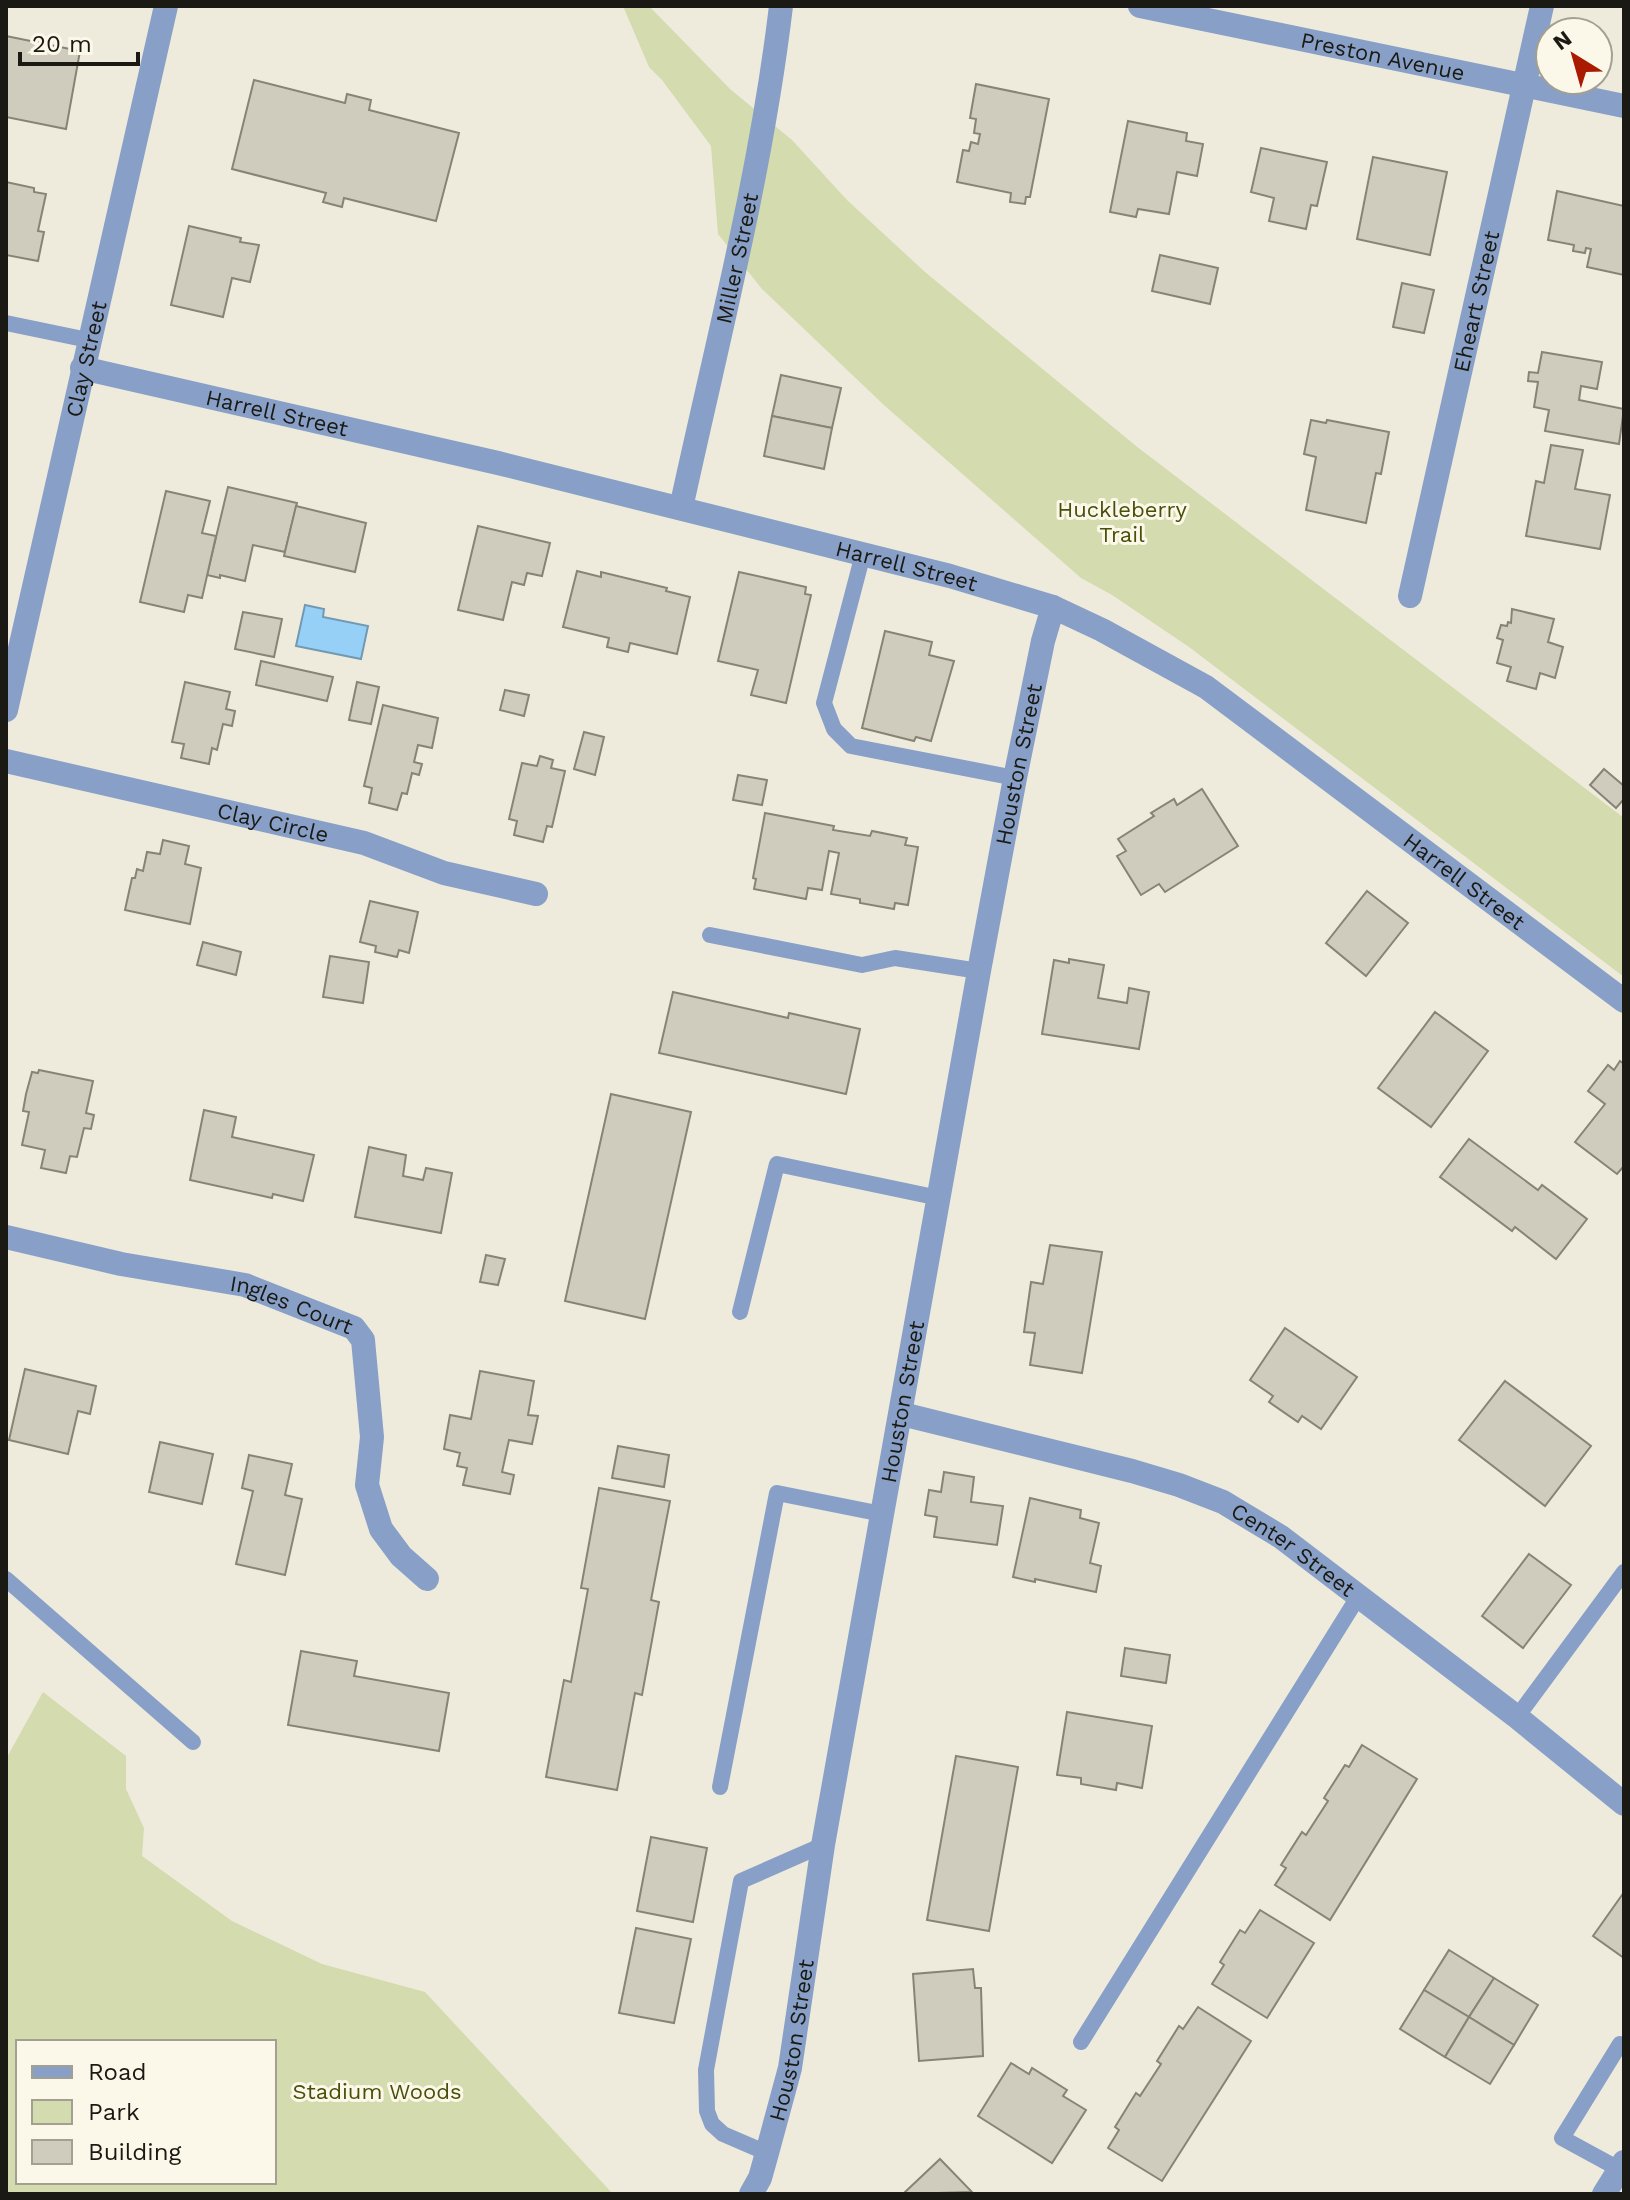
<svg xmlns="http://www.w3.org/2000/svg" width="1630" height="2200" viewBox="0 0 1630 2200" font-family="'Work Sans',sans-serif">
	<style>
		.green { fill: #d3dbaf; fill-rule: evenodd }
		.water { fill: #97d0f7; stroke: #7299b3; stroke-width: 2 }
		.building { fill: #d0ccbd; stroke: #878476; stroke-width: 2 }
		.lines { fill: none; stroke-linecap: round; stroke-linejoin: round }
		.lane { stroke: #88a0c7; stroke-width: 16 }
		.street { stroke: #88a0c7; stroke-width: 24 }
		.labels { text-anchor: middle; stroke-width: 6; stroke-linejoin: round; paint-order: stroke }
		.street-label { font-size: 22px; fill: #1a1913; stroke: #fcf8e9 }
		.park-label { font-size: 22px; fill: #474f09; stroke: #fcf8e9 }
	</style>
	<rect width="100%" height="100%" fill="#efebdc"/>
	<!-- green -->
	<g class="green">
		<path d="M623,6H649L730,89L792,140L847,200L925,272L1136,446L1624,818V977L1189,647L1112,595L1081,578L885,406L762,289L718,234L711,146L662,80L649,67Z"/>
		<path d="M43,1692L126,1756V1789L144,1828L142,1856L232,1921L322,1964L425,1992L613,2194H6V1759ZM18,2042H274V2182H18Z"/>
	</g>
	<!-- water -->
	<path class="water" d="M305,605L324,609L323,617L368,626L361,659L296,646Z"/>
	<!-- building -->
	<g class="building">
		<path d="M6,36L80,51L66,129L6,117Z"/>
		<path d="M254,80L345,103L347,94L371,100L369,110L459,133L436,221L344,198L342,207L323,202L326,193L232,169Z"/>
		<path d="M976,84L1049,99L1030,197H1026L1025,204L1010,202L1011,193L957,182L963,150L969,151L971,142L978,144L980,134L974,133L976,119L970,118Z"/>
		<path d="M1128,121L1187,133L1186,141L1203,144L1197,176L1177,172L1169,214L1138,209L1136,217L1110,212Z"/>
		<path d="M1261,148L1327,162L1317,206L1311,205L1306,229L1269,221L1274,198L1251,192Z"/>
		<path d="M1373,157L1447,172L1430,255L1357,239Z"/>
		<path d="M6,182L34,188V192L46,194L38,231L44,232L38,261L6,255Z"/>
		<path d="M1557,191L1624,206V275L1587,267L1591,249L1586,248L1585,253L1573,251L1574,245L1548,240Z"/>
		<path d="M189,226L241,238L240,242L259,245L250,282L232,278L223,317L171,305Z"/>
		<path d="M1160,255L1218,268L1210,304L1152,291Z"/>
		<path d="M1402,283L1434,290L1424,333L1393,327Z"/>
		<path d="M1542,352L1602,362L1597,389L1581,386L1579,400L1624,409L1619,444L1545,431L1549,410L1534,407L1538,382L1528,381L1529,372L1538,373Z"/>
		<path d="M781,375L841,388L832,428L772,416Z"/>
		<path d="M772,416L832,428L824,469L764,456Z"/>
		<path d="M1311,420L1326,423L1327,420L1389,432L1381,474L1376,473L1366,523L1306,510L1316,457L1304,454Z"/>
		<path d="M1551,445L1583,450L1575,489L1610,495L1600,549L1526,536L1536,481L1544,483Z"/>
		<path d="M228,487L297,503L285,552L253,545L245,581L220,575V578L207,575Z"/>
		<path d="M166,491L210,501L202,533L216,536L202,598L188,595L184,612L140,602Z"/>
		<path d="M296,506L366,523L355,572L284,556Z"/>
		<path d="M478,526L550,543L542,576L527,573L524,585L512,582L503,620L458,610Z"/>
		<path d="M577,571L601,577V572L667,588L666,591L690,597L677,654L630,643L628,652L607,647L609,638L563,627Z"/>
		<path d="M739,572L806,587L805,594L811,595L786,703L751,695L758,670L718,661Z"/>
		<path d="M1512,609L1554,619L1548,642L1563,647L1555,678L1540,673L1536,689L1507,681L1511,667L1497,663L1503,640L1497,638L1501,625L1507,626L1508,622L1511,623Z"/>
		<path d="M243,612L282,619L274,657L235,649Z"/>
		<path d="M885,631L932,642L929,655L954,661L931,741L916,737L914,741L862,728Z"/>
		<path d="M261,661L333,677L327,701L256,685Z"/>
		<path d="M185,682L230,692L226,709L235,711L232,726L223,724L217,750L212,748L209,764L181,758L184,744L172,742Z"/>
		<path d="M357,682L379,687L371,724L349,720Z"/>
		<path d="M505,690L529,695L524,716L500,710Z"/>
		<path d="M383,705L438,718L432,748L418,745L414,762L422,764L419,775L412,773L407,794L402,793L397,810L369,803L372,788L364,786Z"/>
		<path d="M584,732L604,737L595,775L574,769Z"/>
		<path d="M540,756L553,760L551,768L565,771L552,827L547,826L543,842L514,835L517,821L509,819L522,763L537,766Z"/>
		<path d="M1604,769L1624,786V799L1616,808L1590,785Z"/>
		<path d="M738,775L767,780L762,805L733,800Z"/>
		<path d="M1202,789L1238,846L1165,892L1159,884L1141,895L1117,856L1126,851L1118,839L1154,816L1151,813L1174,799L1177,805Z"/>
		<path d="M765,813L834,826L833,830L870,836L872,831L907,838L905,845L918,847L908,905L895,903L894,909L860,903V899L831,894L839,853L829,851L822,890L808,888L806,899L754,889L756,879L753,878Z"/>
		<path d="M163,840L189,846L185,864L201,868L190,924L125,910L132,878H135L137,869L143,871L147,852L160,854Z"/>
		<path d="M1367,891L1408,923L1366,976L1326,943Z"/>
		<path d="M370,901L418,912L409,953L399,950L397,957L375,952L376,946L360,942Z"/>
		<path d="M203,942L241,952L236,975L197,965Z"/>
		<path d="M330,956L369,962L363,1003L323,997Z"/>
		<path d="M1069,959L1104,965L1098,998L1127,1003L1129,988L1149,992L1139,1049L1042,1034L1054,960L1069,963Z"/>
		<path d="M673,992L788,1018L789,1013L860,1029L846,1094L659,1053Z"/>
		<path d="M1435,1012L1488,1051L1431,1127L1378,1088Z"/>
		<path d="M1620,1061L1624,1064V1166L1617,1174L1575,1142L1605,1104L1588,1091L1608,1065L1614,1070Z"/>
		<path d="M39,1070L93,1081L86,1113L94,1115L91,1129L84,1128L77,1157L70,1156L66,1173L41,1168L45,1150L22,1145L29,1112L23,1111L26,1094L32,1072L38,1073Z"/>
		<path d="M611,1094L691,1112L645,1319L565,1301Z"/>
		<path d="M204,1110L236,1117L232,1137L314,1155L303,1201L273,1194L272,1198L190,1180Z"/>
		<path d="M1469,1139L1538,1190L1542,1185L1587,1219L1556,1259L1515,1227L1512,1231L1440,1177Z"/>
		<path d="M369,1147L406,1155L403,1176L423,1180L426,1168L452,1173L441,1233L355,1217Z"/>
		<path d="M1050,1245L1102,1252L1082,1373L1030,1365L1035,1333L1024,1332L1031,1282L1043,1284Z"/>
		<path d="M486,1255L505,1259L498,1285L480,1282Z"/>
		<path d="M1285,1328L1357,1377L1321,1429L1302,1416L1298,1422L1269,1402L1273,1396L1250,1380Z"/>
		<path d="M25,1369L96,1386L90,1414L78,1411L68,1454L9,1440Z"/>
		<path d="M480,1371L534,1381L528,1415L538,1416L532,1444L509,1440L502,1472L514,1475L510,1494L463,1485L467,1468L457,1466L460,1453L444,1449L450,1415L471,1419Z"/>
		<path d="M1505,1381L1591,1446L1545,1506L1459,1440Z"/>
		<path d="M160,1442L213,1454L202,1504L149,1492Z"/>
		<path d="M618,1446L669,1455L664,1487L612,1478Z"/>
		<path d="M249,1455L292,1464L285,1495L302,1499L285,1575L236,1564L253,1491L242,1488Z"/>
		<path d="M944,1472L974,1477L971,1502L1003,1506L997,1545L934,1537L937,1517L925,1515L929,1490L941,1492Z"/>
		<path d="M599,1488L670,1501L651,1600L659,1602L642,1695L635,1693L617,1790L546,1777L564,1680L571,1682L588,1589L581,1588Z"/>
		<path d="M1030,1498L1081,1510L1080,1518L1099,1523L1090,1563L1101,1566L1096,1592L1035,1579V1582L1013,1577Z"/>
		<path d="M1529,1554L1571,1585L1523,1648L1482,1616Z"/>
		<path d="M1125,1648L1170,1655L1166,1683L1121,1676Z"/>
		<path d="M301,1651L357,1661L354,1676L449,1693L439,1751L288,1725Z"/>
		<path d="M1067,1712L1152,1726L1142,1788L1117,1783L1116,1790L1081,1784V1778L1057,1775Z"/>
		<path d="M1362,1745L1417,1779L1330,1920L1275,1885L1286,1868L1281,1865L1302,1832L1306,1835L1328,1801L1324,1798L1345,1765L1349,1767Z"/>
		<path d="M956,1756L1018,1767L989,1931L927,1920Z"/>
		<path d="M651,1837L707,1848L693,1922L637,1911Z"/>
		<path d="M1622,1895L1624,1897V1958L1593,1936Z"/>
		<path d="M1260,1910L1314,1943L1267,2018L1212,1984L1224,1965L1220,1962L1240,1930L1245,1933Z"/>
		<path d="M636,1928L691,1939L674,2023L619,2013Z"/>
		<path d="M1449,1950L1494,1978L1469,2017L1424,1990Z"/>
		<path d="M973,1969L975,1988H981L983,2056L919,2061L913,1974Z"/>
		<path d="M1494,1978L1538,2005L1514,2045L1469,2017Z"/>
		<path d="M1424,1990L1469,2017L1445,2057L1400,2029Z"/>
		<path d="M1198,2007L1251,2041L1162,2181L1108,2148L1119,2130L1115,2127L1136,2093L1140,2096L1161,2064L1157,2061L1179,2026L1183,2029Z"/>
		<path d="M1469,2017L1514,2045L1490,2084L1445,2057Z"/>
		<path d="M1011,2063L1029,2074L1032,2068L1067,2090L1063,2096L1086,2110L1052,2163L978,2116Z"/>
		<path d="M940,2159L972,2192L903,2194Z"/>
	</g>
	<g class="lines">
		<!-- lane -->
		<g class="lane">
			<path d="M6,323L88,340"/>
			<path d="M863,554L824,703L834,729L851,746L1015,778"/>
			<path d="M710,935L862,965L895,958L979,971"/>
			<path d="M740,1312L777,1164L939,1198"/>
			<path d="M6,1579L193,1742"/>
			<path d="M1517,1717L1624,1572"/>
			<path d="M720,1787L777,1493L882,1514"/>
			<path d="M1081,2042L1358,1597"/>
			<path d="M767,2153L723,2134L712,2124L707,2111L706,2070L741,1881L823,1845"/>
			<path d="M1623,2178L1619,2169L1562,2138L1620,2044L1624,2046"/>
		</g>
		<!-- street -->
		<g class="street">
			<path id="s1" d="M1140,6L1624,106"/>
			<path id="s2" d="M82,368L498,463L950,576L1053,607L1102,630L1206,687L1624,1001"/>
			<path id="s3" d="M681,508C717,342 761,175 781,6"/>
			<path id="s4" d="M1410,596L1542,6"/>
			<path id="s5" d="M6,710L166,6"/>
			<path id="s6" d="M6,761L364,843L444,873L536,894"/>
			<path id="s7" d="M6,1237L121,1264L245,1285L354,1328L363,1340L372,1437L367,1485L381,1529L401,1556L427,1579"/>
			<path id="s8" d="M902,1414L1132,1471L1179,1485L1223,1502L1281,1537L1517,1717L1624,1804"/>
			<path id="s9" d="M751,2194L760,2178L767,2153L790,2068L823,1845L979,971L1015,778L1043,641L1053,607"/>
			<path d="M1604,2194L1624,2162"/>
		</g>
	</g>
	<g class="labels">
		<!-- street labels -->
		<g class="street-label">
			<text dy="8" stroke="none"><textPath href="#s1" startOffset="248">Preston Avenue</textPath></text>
			<text dy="8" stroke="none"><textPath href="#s3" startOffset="256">Miller Street</textPath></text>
			<text dy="8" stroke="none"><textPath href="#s4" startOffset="302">Eheart Street</textPath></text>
			<text dy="8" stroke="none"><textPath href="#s5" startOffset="360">Clay Street</textPath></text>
			<text dy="8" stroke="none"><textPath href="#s2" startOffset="200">Harrell Street</textPath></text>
			<text dy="8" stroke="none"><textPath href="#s2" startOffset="848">Harrell Street</textPath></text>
			<text dy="8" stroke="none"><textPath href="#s9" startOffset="1456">Houston Street</textPath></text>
			<text dy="8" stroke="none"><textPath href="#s6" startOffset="274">Clay Circle</textPath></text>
			<text dy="8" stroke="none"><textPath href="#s2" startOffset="1496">Harrell Street</textPath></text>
			<text dy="8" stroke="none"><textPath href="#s7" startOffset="294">Ingles Court</textPath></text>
			<text dy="8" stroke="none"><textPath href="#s9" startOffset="808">Houston Street</textPath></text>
			<text dy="8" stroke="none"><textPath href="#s8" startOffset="418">Center Street</textPath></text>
			<text dy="8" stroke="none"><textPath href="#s9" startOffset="160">Houston Street</textPath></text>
		</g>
		<!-- park labels -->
		<g class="park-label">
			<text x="1122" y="517">Huckleberry<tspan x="1122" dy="25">Trail</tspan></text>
			<text x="377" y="2099">Stadium Woods</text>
		</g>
	</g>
	<!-- border -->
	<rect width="1630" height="2200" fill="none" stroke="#1a1913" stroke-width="16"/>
	<!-- legend -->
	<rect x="16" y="2040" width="260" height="144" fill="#fcf8e9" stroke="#a29f93" stroke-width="2"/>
	<rect x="32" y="2066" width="40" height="12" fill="#88a0c7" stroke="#a29f93" stroke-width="2"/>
	<text x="88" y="2080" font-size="24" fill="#1a1913">Road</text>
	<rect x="32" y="2100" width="40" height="24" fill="#d3dbaf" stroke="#a29f93" stroke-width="2"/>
	<text x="88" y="2120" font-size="24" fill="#1a1913">Park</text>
	<rect x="32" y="2140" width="40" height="24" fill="#d0ccbd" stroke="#a29f93" stroke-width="2"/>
	<text x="88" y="2160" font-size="24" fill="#1a1913">Building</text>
	<!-- north arrow -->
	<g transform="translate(1574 56) rotate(323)"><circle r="38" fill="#fcf8e9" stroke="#a29f93" stroke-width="2"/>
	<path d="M0-6L14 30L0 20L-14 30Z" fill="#a91a00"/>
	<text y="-12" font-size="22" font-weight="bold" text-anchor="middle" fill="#1a1913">N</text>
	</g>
	<!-- scale -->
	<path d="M20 52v12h118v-12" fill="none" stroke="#1a1913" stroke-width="4"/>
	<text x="32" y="52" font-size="24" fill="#1a1913" stroke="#fcf8e9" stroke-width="6" paint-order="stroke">20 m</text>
</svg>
